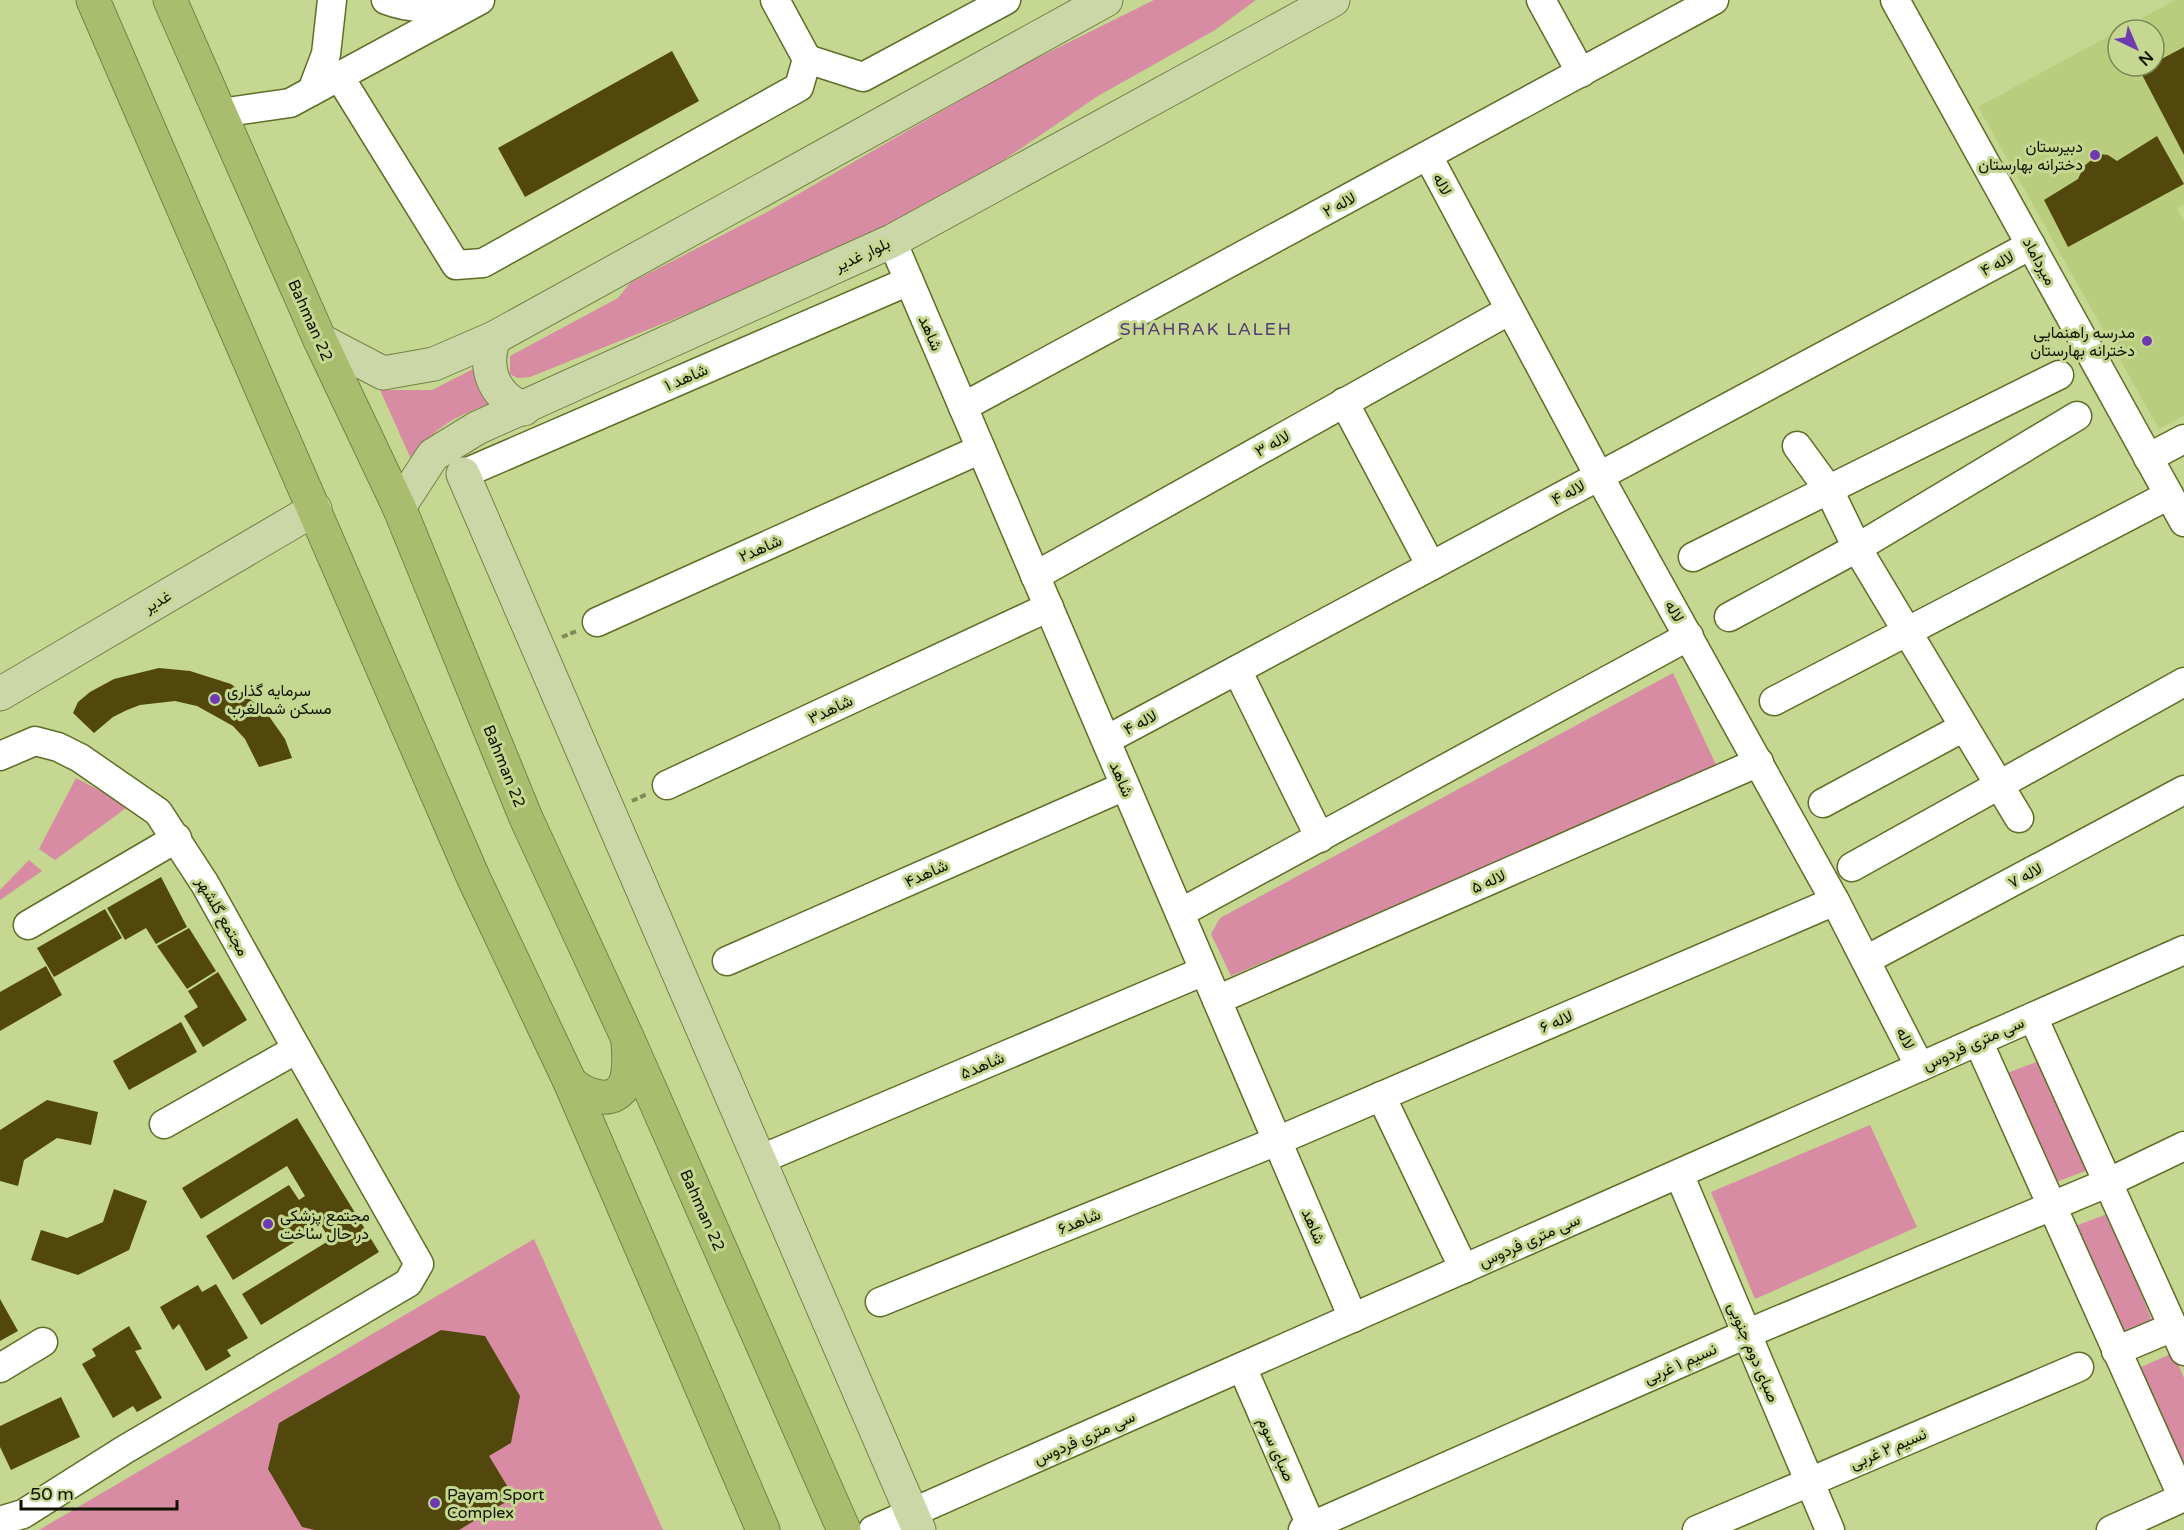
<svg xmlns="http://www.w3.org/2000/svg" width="2184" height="1530" viewBox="0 0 2184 1530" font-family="'Varela Round',Vazirmatn,sans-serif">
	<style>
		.built { fill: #bacd7f }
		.green { fill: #d88ca3 }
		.building { fill: #52480d }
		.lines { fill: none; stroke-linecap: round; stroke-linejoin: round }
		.minor-casing { stroke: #5f6d28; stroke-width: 31 }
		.major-casing { stroke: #738248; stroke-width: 35 }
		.highway-casing { stroke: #738248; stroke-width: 35 }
		.path { stroke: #7d8957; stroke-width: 4; stroke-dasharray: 6 3; stroke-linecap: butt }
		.minor { stroke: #fff; stroke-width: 28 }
		.major { stroke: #ccd7a8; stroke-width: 33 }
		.highway { stroke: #aabd6e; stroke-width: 33 }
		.poi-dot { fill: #6f3ab1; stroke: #c5d790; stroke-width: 2 }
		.labels { text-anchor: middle; stroke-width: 6; stroke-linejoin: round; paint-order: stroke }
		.poi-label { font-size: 16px; fill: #0e1300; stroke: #c5d790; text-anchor: start }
		.street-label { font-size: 16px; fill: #0e1300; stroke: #c5d790 }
		.neighbourhood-label { font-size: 18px; letter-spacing: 1.5px; fill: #533b78; stroke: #c5d790 }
	</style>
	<rect width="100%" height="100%" fill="#c5d790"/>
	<!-- built -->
	<path class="built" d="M2175,0H2184V204L2177,208L2184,221V416L2159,429L1978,107L2118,31V66H2154V30H2120Z"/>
	<!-- green -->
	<g class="green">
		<path d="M1154,0H1256L1215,30L1098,96L930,210L826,258L530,377L517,378L510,374V356L618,298L630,283L769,211L1009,72Z"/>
		<path d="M483,364L495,402C454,417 438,424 411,459L380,390H432Z"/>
		<path d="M1673,673L1718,769L1231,976L1211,934L1220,918Z"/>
		<path d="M76,778L129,806L55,860L39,849Z"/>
		<path d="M29,860L42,871L0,900V890Z"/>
		<path d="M2044,1059L2091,1169L2051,1184L2000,1076Z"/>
		<path d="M1870,1125L1917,1227L1755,1299L1711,1192Z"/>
		<path d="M2110,1213L2152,1321L2113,1335L2070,1228Z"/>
		<path d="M534,1239L663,1530H39Z"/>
		<path d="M2173,1353L2184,1378V1476L2132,1371Z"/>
	</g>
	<!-- building -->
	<g class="building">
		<path d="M2184,47V155L2140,71L2154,66V63Z"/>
		<path d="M672,51L699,101L525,197L498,148Z"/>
		<path d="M2157,136L2184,184L2068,247L2044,200L2078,179L2084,166L2099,154L2108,155L2117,161Z"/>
		<path d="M159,668L190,671L231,684L266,712L285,739L292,758L259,767L245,739L233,726L197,706L175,701L140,705L127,710L113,717L94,733L73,713L78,702L90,692L114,679Z"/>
		<path d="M161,877L187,927L156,944L146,928L125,940L107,908Z"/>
		<path d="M105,909L122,938L54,977L37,948Z"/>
		<path d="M189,928L216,971L187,989L157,946Z"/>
		<path d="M46,966L62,995L0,1031V992Z"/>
		<path d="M218,972L247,1020L203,1047L184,1016L198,1007L188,991Z"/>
		<path d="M181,1022L197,1052L129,1090L113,1061Z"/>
		<path d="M47,1100L98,1112L91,1145L57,1138L24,1160L18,1186L0,1181V1130Z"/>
		<path d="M297,1118L379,1252L261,1325L242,1294L330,1240L312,1210L305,1215L314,1230L233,1280L206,1236L289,1185L299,1200L305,1196L287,1166L201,1219L182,1188Z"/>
		<path d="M114,1189L147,1201L129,1250L78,1275L31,1260L41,1230L67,1238L103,1222Z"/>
		<path d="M216,1284L248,1338L227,1350L231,1356L206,1371L179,1324L173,1330L160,1307L198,1285L202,1292Z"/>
		<path d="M0,1299L18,1331L0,1341Z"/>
		<path d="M129,1326L142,1349L135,1351L162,1398L137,1412L133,1406L113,1418L82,1364L96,1356L92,1349Z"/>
		<path d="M441,1330L485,1336L520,1396L511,1443L489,1456L514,1497L459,1530H315L302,1527L268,1469L279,1423Z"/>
		<path d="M61,1397L80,1437L11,1470L0,1447V1426Z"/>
	</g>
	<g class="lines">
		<!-- minor casing -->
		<g class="minor-casing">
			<g id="minor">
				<path d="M386,0C410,9 434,9 460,6"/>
				<path d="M1541,0L1581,73"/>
				<path d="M1895,0L2184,522"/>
				<path d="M807,59L863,77L1006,0"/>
				<path d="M339,76L456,265L483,263L799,87L807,59L775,0"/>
				<path d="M312,91L326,54L332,0"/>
				<path d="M220,113L290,103L480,0"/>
				<path d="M1428,156L1599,476L1835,901L1920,1067"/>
				<path d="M892,241L1353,1318"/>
				<path d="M1344,402L1431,566"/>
				<path d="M963,407L1714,0"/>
				<path d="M1797,446L1829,490L1857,548L2019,818"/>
				<path d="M2148,458L2184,439"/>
				<path d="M463,474L909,281"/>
				<path d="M1693,557L2059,375"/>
				<path d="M1035,576L1510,310"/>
				<path d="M1729,617L1857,548L2077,416"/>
				<path d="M597,622L981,449"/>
				<path d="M1237,670L1320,838"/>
				<path d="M1774,701L2169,495"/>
				<path d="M1106,740L2031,245"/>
				<path d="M0,756L35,741L58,747L80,758L158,812L205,884L297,1049L164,1124"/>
				<path d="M667,785L1049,607"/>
				<path d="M1823,803L1964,727"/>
				<path d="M1852,867L2184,682"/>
				<path d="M1180,913L1689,636"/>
				<path d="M28,925L177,838"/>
				<path d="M1866,960L2184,790"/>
				<path d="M727,961L1125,786"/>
				<path d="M1217,1000L1759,762"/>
				<path d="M2033,1017L2184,1351"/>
				<path d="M1978,1041L2183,1498"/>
				<path d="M1381,1096L1464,1269"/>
				<path d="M759,1160L1204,971"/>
				<path d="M1679,1174L1830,1530"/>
				<path d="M880,1302L1277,1141L1835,901"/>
				<path d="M2116,1351L2173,1327"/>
				<path d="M1242,1367L1313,1530"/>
				<path d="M0,1368L43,1342"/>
				<path d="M0,1521L23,1514L124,1450L408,1283L419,1264L297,1049"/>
				<path d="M873,1530L2184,950"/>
				<path d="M1303,1530L1746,1334L2107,1183L2184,1146"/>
				<path d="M1697,1530L2079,1367"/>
				<path d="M2111,1530L2184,1497"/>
			</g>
		</g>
		<!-- major casing -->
		<g class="major-casing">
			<g id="major">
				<path d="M494,338C483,369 493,395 524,409"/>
				<path d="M320,340L383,373L434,364L494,338L1106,0"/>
				<path d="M463,474L919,1530"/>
				<path d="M399,507L433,455L477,428L892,241L1333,0"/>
				<path d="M0,694L315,509"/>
			</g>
		</g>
		<!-- highway casing -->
		<g class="highway-casing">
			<g id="highway">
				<path d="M93,0L474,879L570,1082L763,1530"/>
				<path d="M170,0L320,340L399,507L526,818L628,1039L844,1530"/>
				<path d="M570,1082C585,1096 616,1108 626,1081C630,1069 629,1056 628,1043"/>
			</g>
		</g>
		<!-- path -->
		<g class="path">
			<path d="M562,637L577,631"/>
			<path d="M632,801L647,794"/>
		</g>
		<!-- minor -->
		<use href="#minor" class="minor"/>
		<!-- major -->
		<use href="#major" class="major"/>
		<!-- highway -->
		<use href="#highway" class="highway"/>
	</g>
	<!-- markers -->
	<g class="poi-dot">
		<circle cx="2095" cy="155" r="6"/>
		<circle cx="2147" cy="341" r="6"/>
		<circle cx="215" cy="699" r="6"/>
		<circle cx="268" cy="1224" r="6"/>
		<circle cx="435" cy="1503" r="6"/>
	</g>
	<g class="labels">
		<!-- poi labels -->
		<g class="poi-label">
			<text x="2083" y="152" text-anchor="end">دبیرستان<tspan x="2083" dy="18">دخترانه بهارستان</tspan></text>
			<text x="2135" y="338" text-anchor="end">مدرسه راهنمایی<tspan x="2135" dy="18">دخترانه بهارستان</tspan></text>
			<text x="227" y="696">سرمایه گذاری<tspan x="227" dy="18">مسکن شمالغرب</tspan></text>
			<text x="280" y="1221">مجتمع پزشکی<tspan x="280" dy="18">در حال ساخت</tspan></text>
			<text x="447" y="1500">Payam Sport<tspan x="447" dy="18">Complex</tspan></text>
		</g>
		<!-- street labels -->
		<g class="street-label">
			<text transform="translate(1443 184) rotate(62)" y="6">لاله</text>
			<text transform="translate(1339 204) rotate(-28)" y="6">لاله ۲</text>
			<text transform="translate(862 254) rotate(-25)" y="6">بلوار غدیر</text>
			<text transform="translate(2040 261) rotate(61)" y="6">میرداماد</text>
			<text transform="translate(1997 263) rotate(-28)" y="6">لاله ۴</text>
			<text transform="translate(311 320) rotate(66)" y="6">Bahman 22</text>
			<text transform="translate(931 333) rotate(67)" y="6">شاهد</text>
			<text transform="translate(686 377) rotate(-23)" y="6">شاهد ۱</text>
			<text transform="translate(1272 443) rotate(-29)" y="6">لاله ۳</text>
			<text transform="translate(1568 492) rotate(-28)" y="6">لاله ۴</text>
			<text transform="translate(760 548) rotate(-24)" y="6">شاهد۲</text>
			<text transform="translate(157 601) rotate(-30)" y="6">غدیر</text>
			<text transform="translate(1675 611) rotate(61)" y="6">لاله</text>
			<text transform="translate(830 709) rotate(-25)" y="6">شاهد۳</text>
			<text transform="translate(1140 722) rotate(-28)" y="6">لاله ۴</text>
			<text transform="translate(505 766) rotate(68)" y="6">Bahman 22</text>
			<text transform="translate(1122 779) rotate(67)" y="6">شاهد</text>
			<text transform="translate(926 873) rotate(-24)" y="6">شاهد۴</text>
			<text transform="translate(2025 875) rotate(-28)" y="6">لاله ۷</text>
			<text transform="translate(1488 881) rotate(-24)" y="6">لاله ۵</text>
			<text transform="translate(223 916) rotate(60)" y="6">مجتمع گلشهر</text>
			<text transform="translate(1556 1021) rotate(-23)" y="6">لاله ۶</text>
			<text transform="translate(1906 1038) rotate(63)" y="6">لاله</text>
			<text transform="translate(1973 1043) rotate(-24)" y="6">سی متری فردوس</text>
			<text transform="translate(982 1065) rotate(-23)" y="6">شاهد۵</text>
			<text transform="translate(703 1210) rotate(66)" y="6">Bahman 22</text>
			<text transform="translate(1079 1221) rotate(-22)" y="6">شاهد۶</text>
			<text transform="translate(1314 1226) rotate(67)" y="6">شاهد</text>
			<text transform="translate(1529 1240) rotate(-24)" y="6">سی متری فردوس</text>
			<text transform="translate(1754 1352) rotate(67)" y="6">صبای دوم جنوبی</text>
			<text transform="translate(1680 1363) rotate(-24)" y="6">نسیم ۱ غربی</text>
			<text transform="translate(1084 1437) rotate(-24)" y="6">سی متری فردوس</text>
			<text transform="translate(1888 1448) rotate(-23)" y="6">نسیم ۲ غربی</text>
			<text transform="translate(1277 1449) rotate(66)" y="6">صبای سوم</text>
		</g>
		<!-- neighbourhood labels -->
		<g class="neighbourhood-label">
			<text x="1206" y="335">SHAHRAK LALEH</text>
		</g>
	</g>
	<!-- north arrow -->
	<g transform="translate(2136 48) rotate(136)"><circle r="28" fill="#c5d790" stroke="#7c8956" stroke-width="1.5"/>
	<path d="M0-4.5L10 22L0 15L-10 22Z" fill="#6f3ab1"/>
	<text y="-9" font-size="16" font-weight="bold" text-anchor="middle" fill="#0e1300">N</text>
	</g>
	<!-- scale -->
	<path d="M21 1500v9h156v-9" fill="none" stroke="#0e1300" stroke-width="3"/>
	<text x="30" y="1500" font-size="18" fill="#0e1300" stroke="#c5d790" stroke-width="4.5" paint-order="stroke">50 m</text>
</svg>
